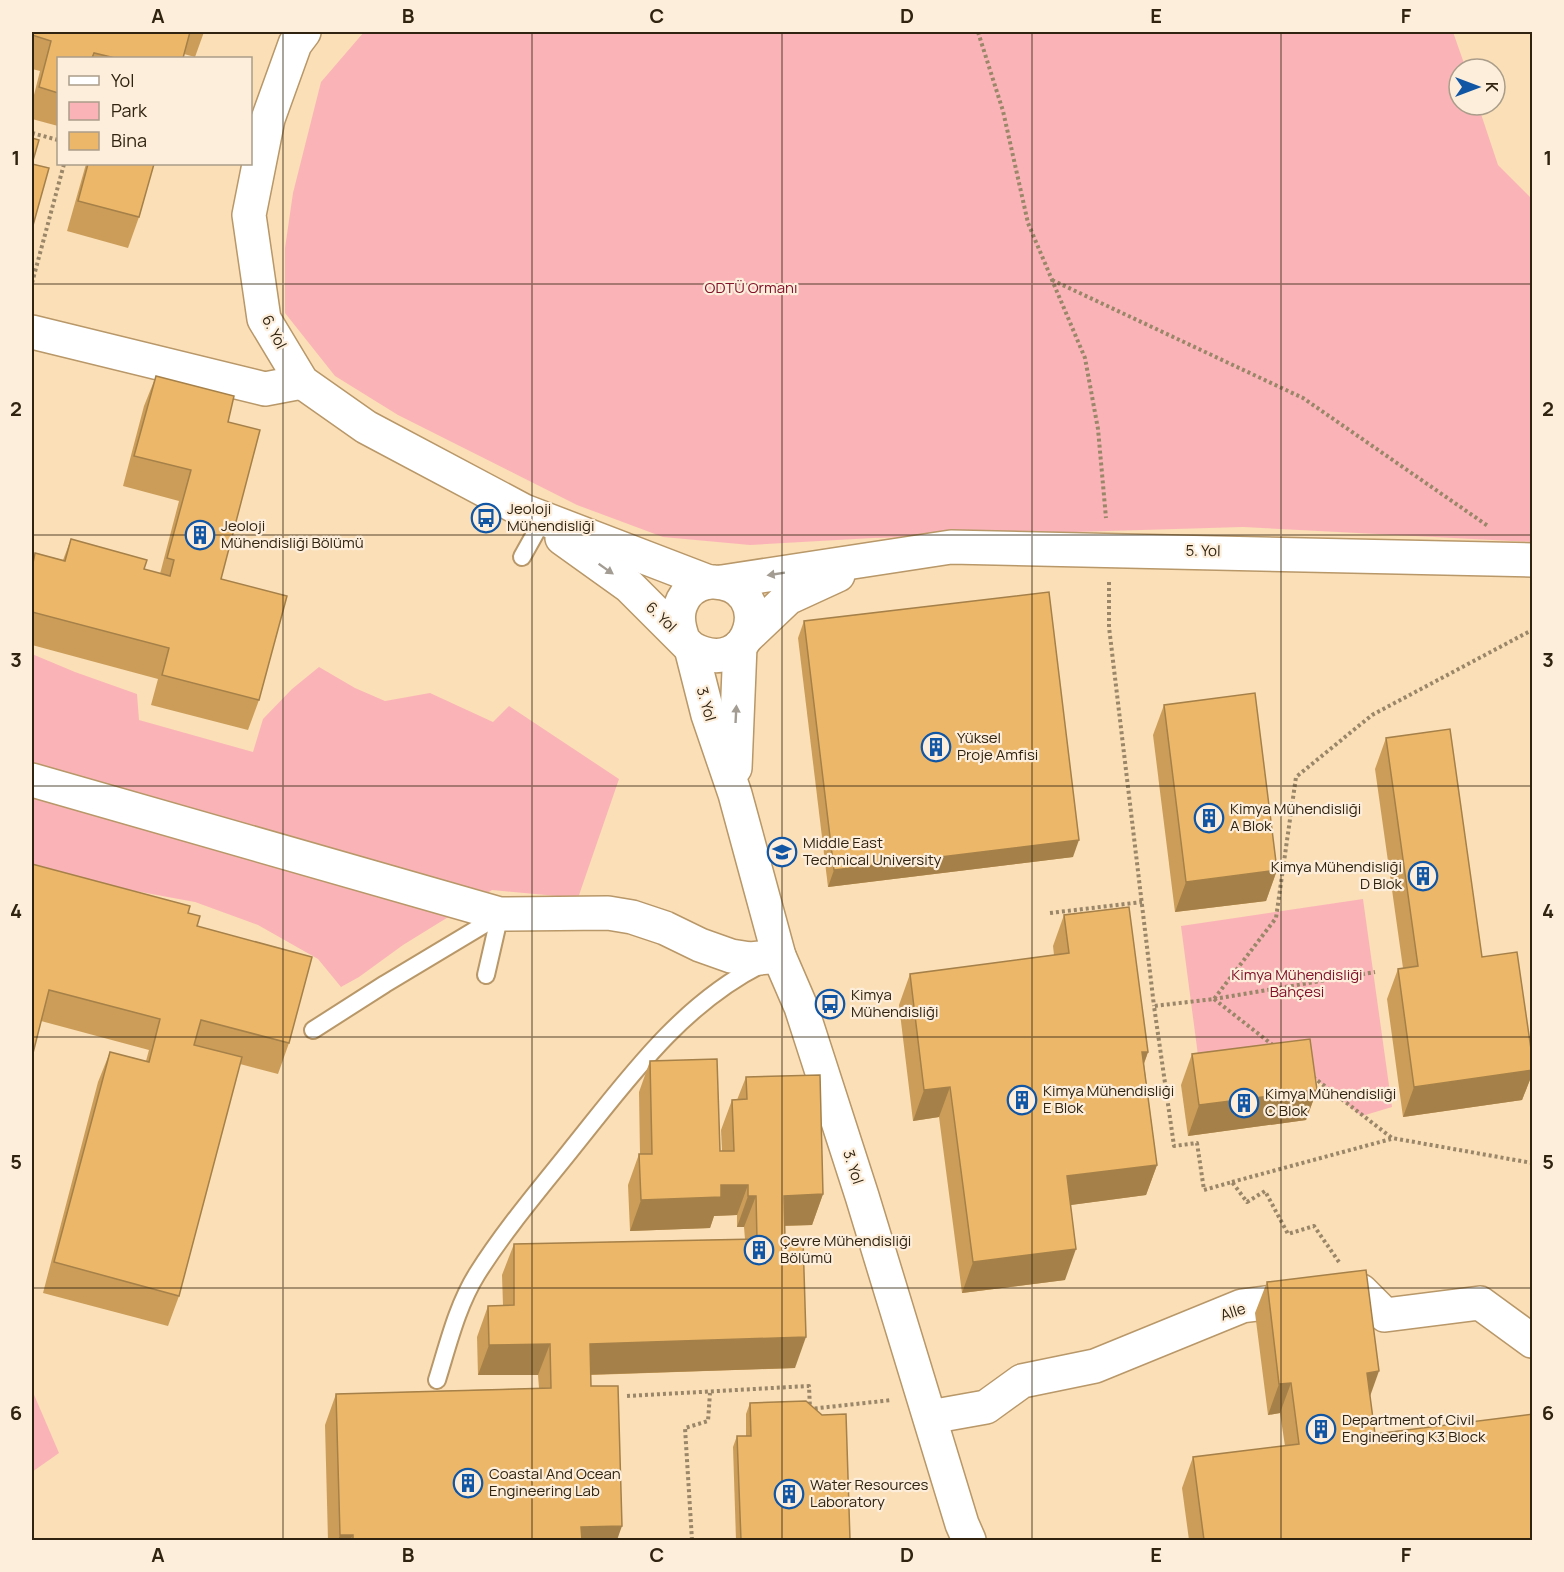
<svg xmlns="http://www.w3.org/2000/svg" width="1564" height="1572" viewBox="0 0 1564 1572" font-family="Manrope,sans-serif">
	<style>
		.green { fill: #fab4b7 }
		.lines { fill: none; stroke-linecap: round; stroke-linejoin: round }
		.lane-casing { stroke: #b89768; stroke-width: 20 }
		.street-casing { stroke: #b89768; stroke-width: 36 }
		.path { stroke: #9a8668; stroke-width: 4; stroke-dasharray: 3 3; stroke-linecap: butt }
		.lane { stroke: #fff; stroke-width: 16 }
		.street { stroke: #fff; stroke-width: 33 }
		.wall { fill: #cb9d59 }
		.shaded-wall { fill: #a58049 }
		.building { fill: #ecb768; stroke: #a58049; stroke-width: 1.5 }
		.oneway { fill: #a29c93 }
		.grid { fill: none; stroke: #302310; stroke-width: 1.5; stroke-opacity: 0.55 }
		.labels { text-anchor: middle; stroke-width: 4.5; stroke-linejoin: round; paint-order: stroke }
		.park-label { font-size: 15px; fill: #81112a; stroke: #fceedb }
		.street-label { font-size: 15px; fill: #302310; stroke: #fceedb }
		.poi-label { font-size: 15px; fill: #302310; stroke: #fceedb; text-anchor: start }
		.neatline { fill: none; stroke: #302310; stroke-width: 2 }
		.grid-label { font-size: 20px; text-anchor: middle; font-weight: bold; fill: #302310 }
	</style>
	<rect width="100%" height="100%" fill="#fbdfb7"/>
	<!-- green -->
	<g class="green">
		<path d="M364,32H1453L1466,69H1459V105H1478L1498,165L1532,199V542L1243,527L873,538L750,545L663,537L577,505L398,415L335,376L285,313V248L293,193L321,82Z"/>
		<path d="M32,654L75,672L137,694L139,720L253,752L263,719L292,689L319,667L355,688L385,701L430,693L493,722L509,706L619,779L578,898L492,890L403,945L359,977L341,987L318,959L258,925L195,902L32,872Z"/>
		<path d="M1363,899L1392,1107L1362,1116L1288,1057L1199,1063L1181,926Z"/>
		<path d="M32,1390L59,1453L32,1472Z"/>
	</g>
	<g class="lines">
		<!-- lane casing -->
		<g class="lane-casing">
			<g id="lane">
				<path d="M522,557L541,523"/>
				<path d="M486,975L500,914"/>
				<path d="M313,1030L385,984L500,915"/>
				<path d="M437,1380C448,1345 457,1306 477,1274C504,1231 538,1191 570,1151C625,1083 679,1006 760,965"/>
			</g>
		</g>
		<!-- street casing -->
		<g class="street-casing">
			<g id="street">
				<path d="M304,32L295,44L268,119L249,215L264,319L302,382L366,427L524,511L709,582"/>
				<path d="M32,332L265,389L302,382"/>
				<path d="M562,538L629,586L691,648C754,683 777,584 714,582C704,581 692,587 686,595C676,609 677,623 683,639"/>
				<path d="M722,582L951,547L1532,560"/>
				<path d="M749,635L788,598L838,575"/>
				<path d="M691,648L708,715L735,794L779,956L801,1007L862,1196L962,1524L969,1540"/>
				<path d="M735,768L740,646"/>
				<path d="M32,780L500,914L608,913L632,917L665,928L700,945L731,956L750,959L779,956"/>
				<path d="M930,1417L986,1407L1022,1381L1095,1366L1242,1306L1361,1291L1385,1315L1480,1303L1532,1341"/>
			</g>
		</g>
		<!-- path -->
		<g class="path">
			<path d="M978,32L1003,111L1028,223L1085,358L1098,429L1106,518"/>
			<path d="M32,133L58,140"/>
			<path d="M1052,280L1303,398L1488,526"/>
			<path d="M32,283L64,164"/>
			<path d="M1109,582V627L1154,1006"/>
			<path d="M1050,913L1142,902"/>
			<path d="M1214,999L1274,1046"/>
			<path d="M1214,999L1375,972"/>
			<path d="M1313,1077L1392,1138L1532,1163"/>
			<path d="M1232,1182L1391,1139"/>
			<path d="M1339,1262L1314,1226L1288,1234L1265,1191L1247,1202L1232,1182L1204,1190L1197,1143L1174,1146L1154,1006L1214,999L1276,918L1296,777L1372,715L1532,630"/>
			<path d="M627,1396L809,1386L810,1409L892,1400"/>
			<path d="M692,1540L685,1428L708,1421L710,1393"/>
		</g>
		<!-- lane -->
		<use href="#lane" class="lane"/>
		<!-- street -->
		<use href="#street" class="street"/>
	</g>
	<!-- wall -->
	<g class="wall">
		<path d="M32,32H204L195,57L184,54L183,58H58V126L32,119V103L40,71L32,69Z"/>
		<path d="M86,164H154L139,217L128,248L67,231Z"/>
		<path d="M156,376L228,422L221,579L259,700L248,730L151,705L158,679L32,645V563L35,553L63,560L71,539L144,569L160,574L179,501L123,486L144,406Z"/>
		<path d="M804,621L1073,857L828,887L798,638Z"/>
		<path d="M1164,705L1277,870L1266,901L1175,912L1153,735Z"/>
		<path d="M1386,738L1482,957L1533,1063V1072L1522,1100L1403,1117L1387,999L1398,969L1403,968L1375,769Z"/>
		<path d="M32,864L188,913L197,926L289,1043L278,1074L240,1064L179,1296L168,1326L43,1293L98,1082L110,1052L146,1061L149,1050L41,1021Z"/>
		<path d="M1064,915L1148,1052L1144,1064L1157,1165L1146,1195L1070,1205L1065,1280L962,1293L939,1117L913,1121L899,1005L910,974L1054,955L1053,946Z"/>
		<path d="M1192,1054L1317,1090L1306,1120L1188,1136L1181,1085Z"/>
		<path d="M650,1061L720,1151H722L721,1130L732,1100H737L746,1077L823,1194L812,1225L784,1226L795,1368L591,1375V1386L617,1540H328L325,1425L336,1394L539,1388L538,1375H478L477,1337L488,1306L503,1305L502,1275L514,1244L745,1239L744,1227H737V1215L714,1216L710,1228L630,1231L628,1185L639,1154H640L639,1092Z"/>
		<path d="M1267,1282L1370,1397L1375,1434L1533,1540H1189L1182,1488L1193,1457L1285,1446L1280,1413L1268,1415L1255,1313Z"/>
		<path d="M750,1403L850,1540H736L733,1447L737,1436H746V1414Z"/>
	</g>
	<!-- shaded-wall -->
	<g class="shaded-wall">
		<path d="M1079,840L1073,857L828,887L834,870Z"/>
		<path d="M1277,870L1266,901L1175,912L1186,882Z"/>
		<path d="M1142,1052H1148L1137,1082Z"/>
		<path d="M1533,1070V1072L1522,1100L1403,1117L1414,1087Z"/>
		<path d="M950,1087L939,1117L913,1121L924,1090Z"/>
		<path d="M1317,1090L1306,1120L1188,1136L1199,1105Z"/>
		<path d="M1157,1165L1146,1195L1056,1207L1067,1176Z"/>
		<path d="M721,1185H748L737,1215L714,1216L710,1228L630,1231L641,1200Z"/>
		<path d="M823,1194L812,1225L772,1226L784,1196Z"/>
		<path d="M748,1196H756L744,1227H737Z"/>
		<path d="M1076,1249L1065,1280L962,1293L973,1262Z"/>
		<path d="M806,1337L795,1368L579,1375L590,1344Z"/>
		<path d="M550,1344L538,1375H478L489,1345Z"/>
		<path d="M1379,1371L1368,1402L1367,1373Z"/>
		<path d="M1291,1383L1280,1413L1268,1415L1279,1384Z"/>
		<path d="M622,1526L617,1540H577L581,1527Z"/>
		<path d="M340,1535H353L350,1540H338Z"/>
	</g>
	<!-- building -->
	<g class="building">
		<path d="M32,32H190L183,58H115L94,53L92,58H58V93L39,87L51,41L32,35Z"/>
		<path d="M32,138L39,140L32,164L49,168L32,229Z"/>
		<path d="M88,164H154L139,217L78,201Z"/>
		<path d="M156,376L234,396L228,422L260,430L221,579L287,596L259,700L162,675L169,648L32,612V568L35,553L65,561L71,539L147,560L144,569L170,576L174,560L167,558L191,470L134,456Z"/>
		<path d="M1049,592L1079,840L834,870L804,621Z"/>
		<path d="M1255,693L1277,870L1186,882L1164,705Z"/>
		<path d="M1450,729L1482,957L1517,952L1533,1063V1070L1414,1087L1398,969L1418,966L1386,738Z"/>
		<path d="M32,864L190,906L188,913L200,916L197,926L312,957L289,1043L201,1020L194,1045L242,1057L179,1296L54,1262L110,1052L149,1062L160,1019L49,990L32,1057Z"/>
		<path d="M1129,907L1148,1052H1142L1157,1165L1067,1176L1076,1249L973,1262L950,1087L924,1090L910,974L1069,953L1064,915Z"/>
		<path d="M1310,1039L1317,1090L1199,1105L1192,1054Z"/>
		<path d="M717,1059L720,1151H734L732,1100L747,1099L746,1077L820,1075L823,1194L784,1196L785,1239H803L806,1337L590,1344L591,1386H618L622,1526L581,1527L582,1540H353V1535H340L336,1394L551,1388L550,1344L489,1345L488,1306L514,1305V1244L757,1239L756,1196H748V1185H721V1197L641,1200L639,1154H652L650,1061Z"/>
		<path d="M1366,1270L1379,1371L1367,1373L1375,1434L1533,1414V1540H1204L1193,1457L1299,1444L1291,1383L1279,1384L1267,1282Z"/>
		<path d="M806,1401L822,1415L846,1414L850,1540H741L737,1436H751L750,1403Z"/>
	</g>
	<!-- one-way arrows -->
	<defs><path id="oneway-solid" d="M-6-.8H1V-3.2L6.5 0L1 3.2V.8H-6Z" transform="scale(1.5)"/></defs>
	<g class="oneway">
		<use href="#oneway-solid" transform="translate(606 569) rotate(35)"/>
		<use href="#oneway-solid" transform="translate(776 574) rotate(171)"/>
		<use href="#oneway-solid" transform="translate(736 714) rotate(-87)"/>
	</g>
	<!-- grid -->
	<path class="grid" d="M283,32V1540M532,32V1540M782,32V1540M1032,32V1540M1281,32V1540M32,284H1532M32,535H1532M32,786H1532M32,1037H1532M32,1288H1532"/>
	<!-- icons -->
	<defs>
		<g id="bus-ring" transform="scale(1.5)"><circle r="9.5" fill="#fceedb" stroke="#1156a5" stroke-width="1.5"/><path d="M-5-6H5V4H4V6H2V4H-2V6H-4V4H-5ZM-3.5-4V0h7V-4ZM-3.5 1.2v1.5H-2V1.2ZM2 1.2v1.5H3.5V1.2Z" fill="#1156a5"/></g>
		<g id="building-ring" transform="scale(1.5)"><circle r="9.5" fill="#fceedb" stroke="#1156a5" stroke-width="1.5"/><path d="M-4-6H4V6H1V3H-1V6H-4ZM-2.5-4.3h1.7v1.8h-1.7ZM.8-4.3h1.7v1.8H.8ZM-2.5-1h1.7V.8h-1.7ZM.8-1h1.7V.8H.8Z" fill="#1156a5"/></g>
		<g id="university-ring" transform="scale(1.5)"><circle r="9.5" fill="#fceedb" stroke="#1156a5" stroke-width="1.5"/><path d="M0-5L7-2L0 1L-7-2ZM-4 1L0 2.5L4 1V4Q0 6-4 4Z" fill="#1156a5"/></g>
	</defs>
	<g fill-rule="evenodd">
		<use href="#bus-ring" x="486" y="518"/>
		<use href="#building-ring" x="200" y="535"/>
		<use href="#building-ring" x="936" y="747"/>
		<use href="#building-ring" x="1209" y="818"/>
		<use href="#university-ring" x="782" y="852"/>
		<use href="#building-ring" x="1423" y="876"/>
		<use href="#bus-ring" x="830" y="1004"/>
		<use href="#building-ring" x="1022" y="1100"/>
		<use href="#building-ring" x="1244" y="1103"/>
		<use href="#building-ring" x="759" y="1250"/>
		<use href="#building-ring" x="1321" y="1429"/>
		<use href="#building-ring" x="468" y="1483"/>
		<use href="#building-ring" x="789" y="1494"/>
	</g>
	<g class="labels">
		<!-- park labels -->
		<g class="park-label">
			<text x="751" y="293">ODTÜ Ormanı</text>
			<text x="1297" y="980">Kimya Mühendisliği<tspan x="1297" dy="17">Bahçesi</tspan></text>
		</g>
		<!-- street labels -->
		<g class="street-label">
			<text transform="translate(274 332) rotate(63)" y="5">6. Yol</text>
			<text transform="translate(1203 551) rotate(1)" y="5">5. Yol</text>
			<text transform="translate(661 617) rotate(44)" y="5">6. Yol</text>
			<text transform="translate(706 704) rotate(74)" y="5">3. Yol</text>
			<text transform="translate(853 1167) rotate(72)" y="5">3. Yol</text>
			<text transform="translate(1233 1312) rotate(-18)" y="5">Alle</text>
		</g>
		<!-- poi labels -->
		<g class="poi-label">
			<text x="507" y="514">Jeoloji<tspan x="507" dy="17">Mühendisliği</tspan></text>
			<text x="221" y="531">Jeoloji<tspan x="221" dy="17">Mühendisliği Bölümü</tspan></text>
			<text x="957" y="743">Yüksel<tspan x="957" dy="17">Proje Amfisi</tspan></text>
			<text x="1230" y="814">Kimya Mühendisliği<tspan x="1230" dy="17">A Blok</tspan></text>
			<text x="803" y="848">Middle East<tspan x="803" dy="17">Technical University</tspan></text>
			<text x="1402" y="872" text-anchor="end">Kimya Mühendisliği<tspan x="1402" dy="17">D Blok</tspan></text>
			<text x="851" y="1000">Kimya<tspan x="851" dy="17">Mühendisliği</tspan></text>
			<text x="1043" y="1096">Kimya Mühendisliği<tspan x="1043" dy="17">E Blok</tspan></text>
			<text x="1265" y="1099">Kimya Mühendisliği<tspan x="1265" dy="17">C Blok</tspan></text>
			<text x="780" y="1246">Çevre Mühendisliği<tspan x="780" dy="17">Bölümü</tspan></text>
			<text x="1342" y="1425">Department of Civil<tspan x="1342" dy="17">Engineering K3 Block</tspan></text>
			<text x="489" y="1479">Coastal And Ocean<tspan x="489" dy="17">Engineering Lab</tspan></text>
			<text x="810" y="1490">Water Resources<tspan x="810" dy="17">Laboratory</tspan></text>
		</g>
	</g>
	<!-- border -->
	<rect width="1564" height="1572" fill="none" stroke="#fceedb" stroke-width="66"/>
	<!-- legend -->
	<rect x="57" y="57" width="195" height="108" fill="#fceedb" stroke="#aa9d8a" stroke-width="1.5"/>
	<rect x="69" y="76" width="30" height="9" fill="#ffffff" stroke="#aa9d8a" stroke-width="1.5"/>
	<text x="111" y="87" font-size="18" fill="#302310">Yol</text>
	<rect x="69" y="102" width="30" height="18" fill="#fab4b7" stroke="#aa9d8a" stroke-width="1.5"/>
	<text x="111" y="117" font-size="18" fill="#302310">Park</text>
	<rect x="69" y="132" width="30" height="18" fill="#ecb768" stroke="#aa9d8a" stroke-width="1.5"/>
	<text x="111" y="147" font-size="18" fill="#302310">Bina</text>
	<!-- north arrow -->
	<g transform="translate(1477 87) rotate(90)"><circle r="28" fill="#fceedb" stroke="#aa9d8a" stroke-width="1.5"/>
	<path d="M0-4.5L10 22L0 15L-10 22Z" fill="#1156a5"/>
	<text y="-9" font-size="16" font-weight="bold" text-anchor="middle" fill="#302310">K</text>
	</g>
	<rect x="33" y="33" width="1498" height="1506" class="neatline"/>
	<g class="grid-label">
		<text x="158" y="23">A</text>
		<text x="408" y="23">B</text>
		<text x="657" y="23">C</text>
		<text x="907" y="23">D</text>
		<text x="1156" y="23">E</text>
		<text x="1406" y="23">F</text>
		<text x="16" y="165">1</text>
		<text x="1548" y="165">1</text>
		<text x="16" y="416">2</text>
		<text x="1548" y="416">2</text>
		<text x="16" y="667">3</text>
		<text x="1548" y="667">3</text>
		<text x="16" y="918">4</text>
		<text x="1548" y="918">4</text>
		<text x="16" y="1169">5</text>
		<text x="1548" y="1169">5</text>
		<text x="16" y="1420">6</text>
		<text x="1548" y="1420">6</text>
		<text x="158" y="1562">A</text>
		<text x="408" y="1562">B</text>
		<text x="657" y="1562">C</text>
		<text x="907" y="1562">D</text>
		<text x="1156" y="1562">E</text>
		<text x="1406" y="1562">F</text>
	</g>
</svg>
